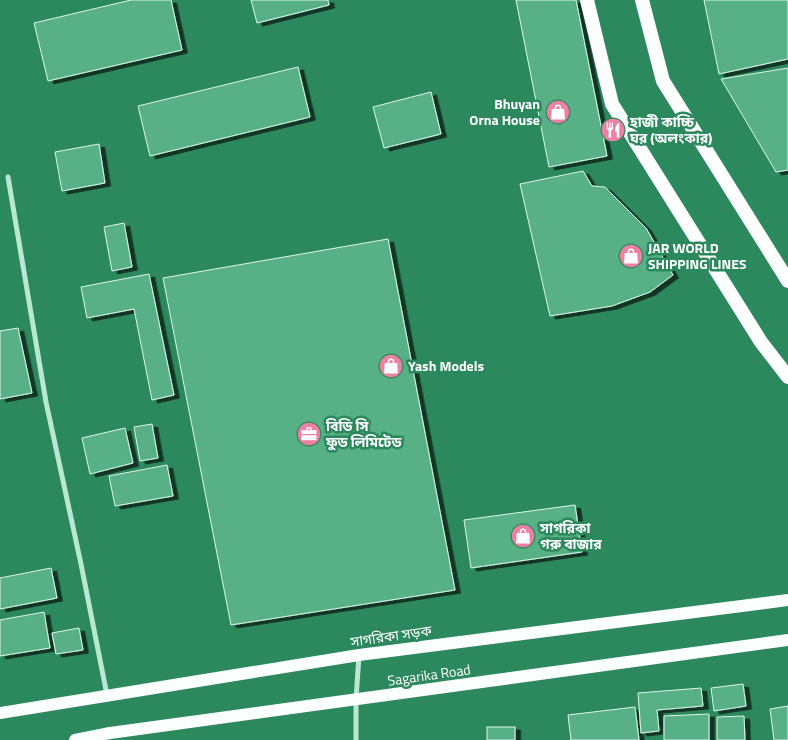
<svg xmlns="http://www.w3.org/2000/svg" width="788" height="740" viewBox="0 0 788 740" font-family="'Titillium Web','Noto Sans Bengali',sans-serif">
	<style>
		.building { fill: #58b087; stroke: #dcf6ea; filter: url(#shadow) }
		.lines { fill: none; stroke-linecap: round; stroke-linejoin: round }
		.minor { stroke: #b9e8d1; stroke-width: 5 }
		.primary { stroke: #fafefd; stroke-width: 12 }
		.trunk { stroke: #fcfefe; stroke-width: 14 }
		.labels { text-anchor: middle; stroke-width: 5; stroke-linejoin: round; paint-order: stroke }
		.poi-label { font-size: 14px; font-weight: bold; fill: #fff; stroke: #2c885d; text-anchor: start }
		.street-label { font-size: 14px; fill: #fff; stroke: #2c885d }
	</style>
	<defs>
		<filter id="shadow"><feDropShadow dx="5.5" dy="3" stdDeviation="0" flood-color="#0009"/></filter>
	</defs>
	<rect width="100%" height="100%" fill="#2c885d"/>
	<!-- building -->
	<g class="building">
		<path d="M131,0H171L182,50L48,81L34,23Z"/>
		<path d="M251,0H328L329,5L257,23Z"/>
		<path d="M516,0H576L607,156L549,167Z"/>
		<path d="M704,0H788V59L719,74Z"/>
		<path d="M298,67L310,117L150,156L138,106Z"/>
		<path d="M788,68V170L776,172L721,79Z"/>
		<path d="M431,92L441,134L384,148L373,107Z"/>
		<path d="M99,144L105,183L62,191L55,152Z"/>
		<path d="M583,171L592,186L605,187L646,228L673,275L650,292L612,306L550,316L520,184Z"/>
		<path d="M124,223L132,267L112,271L104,227Z"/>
		<path d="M388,239L455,590L231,625L163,278Z"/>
		<path d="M149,274L174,395L152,400L134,309L87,318L81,287Z"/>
		<path d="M18,328L32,393L0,399V331Z"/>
		<path d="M152,424L158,458L140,461L134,427Z"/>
		<path d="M125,428L133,463L90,474L82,438Z"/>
		<path d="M167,465L173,496L115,506L109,476Z"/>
		<path d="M575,505L582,552L471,568L464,520Z"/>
		<path d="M51,568L57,598L0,609V578Z"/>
		<path d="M44,612L50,648L0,656V620Z"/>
		<path d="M79,628L83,650L56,654L52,633Z"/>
		<path d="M743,684L746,706L714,711L711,688Z"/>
		<path d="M701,688L703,706L657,710L659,731L641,733L638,693Z"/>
		<path d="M788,706V740H774L770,709Z"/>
		<path d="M635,707L639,740H571L568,715Z"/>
		<path d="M709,714V740H664V716Z"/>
		<path d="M744,716L745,740H717V717Z"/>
		<rect x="487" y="727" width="28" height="13"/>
	</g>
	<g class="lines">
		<!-- minor -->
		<g class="minor">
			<path d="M8,177L46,402L81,564L107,695"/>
			<path d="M356,740V700L359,655"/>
		</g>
		<!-- primary -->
		<g class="primary">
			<path d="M0,713L359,655L788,600"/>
			<path d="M75,740L110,733L788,640"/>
		</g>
		<!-- trunk -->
		<g class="trunk">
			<path d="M587,0L612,104L761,342L788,377"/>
			<path d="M642,0L663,81L788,281"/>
		</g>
	</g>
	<!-- icons -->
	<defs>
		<g id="shop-disc" transform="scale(1.25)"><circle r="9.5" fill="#ed81a3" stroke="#2c885d"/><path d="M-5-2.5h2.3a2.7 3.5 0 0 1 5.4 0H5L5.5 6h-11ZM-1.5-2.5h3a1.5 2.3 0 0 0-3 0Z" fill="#fff"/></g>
		<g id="restaurant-disc" transform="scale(1.25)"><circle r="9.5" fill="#ed81a3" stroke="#2c885d"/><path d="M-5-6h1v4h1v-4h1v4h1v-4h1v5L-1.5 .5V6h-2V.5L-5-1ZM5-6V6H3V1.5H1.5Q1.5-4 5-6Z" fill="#fff"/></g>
		<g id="office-disc" transform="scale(1.25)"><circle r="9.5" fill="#ed81a3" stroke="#2c885d"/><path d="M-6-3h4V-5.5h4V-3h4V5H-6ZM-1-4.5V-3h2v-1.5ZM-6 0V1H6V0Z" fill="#fff"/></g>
	</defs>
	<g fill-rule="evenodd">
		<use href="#shop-disc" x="558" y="112"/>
		<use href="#restaurant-disc" x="613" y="130"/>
		<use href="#shop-disc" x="631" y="256"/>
		<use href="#shop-disc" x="391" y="366"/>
		<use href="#office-disc" x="309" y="434"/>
		<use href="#shop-disc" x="523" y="536"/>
	</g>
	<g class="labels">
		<!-- poi labels -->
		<g class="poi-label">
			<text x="540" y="109" text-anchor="end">Bhuyan<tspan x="540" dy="16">Orna House</tspan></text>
			<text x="630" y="127">হাজী কাচ্চি<tspan x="630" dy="16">ঘর (অলংকার)</tspan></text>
			<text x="648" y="253">JAR WORLD<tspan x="648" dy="16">SHIPPING LINES</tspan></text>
			<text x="408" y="371">Yash Models</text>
			<text x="326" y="431">বিডি সি<tspan x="326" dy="16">ফুড লিমিটেড</tspan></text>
			<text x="540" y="533">সাগরিকা<tspan x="540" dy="16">গরু বাজার</tspan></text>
		</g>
		<!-- street labels -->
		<g class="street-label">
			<text transform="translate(391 636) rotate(-8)" y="5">সাগরিকা সড়ক</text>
			<text transform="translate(429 675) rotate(-8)" y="5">Sagarika Road</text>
		</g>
	</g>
</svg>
